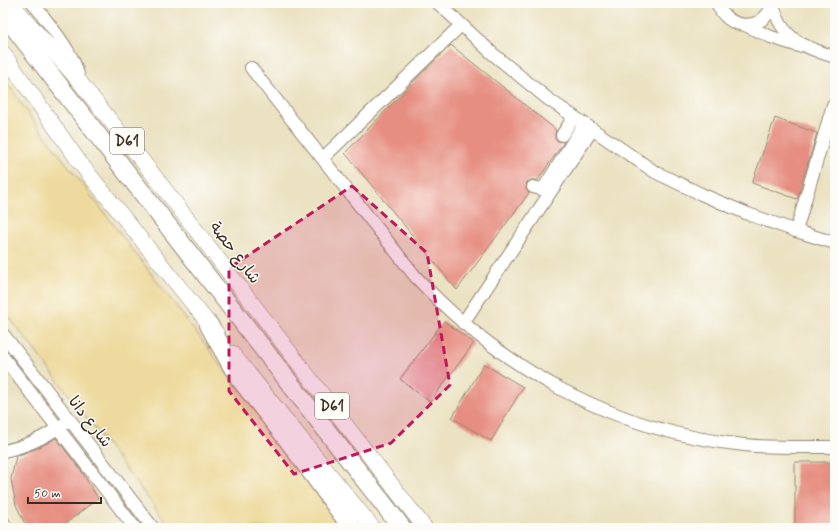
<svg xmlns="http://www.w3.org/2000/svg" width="838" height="531" viewBox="0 0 838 531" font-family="Mynerve,'Playpen Sans Arabic',sans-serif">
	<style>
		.sand { fill: #eeda9e; stroke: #94825e }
		.building { fill: #e68e81 }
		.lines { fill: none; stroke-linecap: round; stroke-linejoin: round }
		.minor-casing { stroke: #938670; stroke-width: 14 }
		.major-casing { stroke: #938670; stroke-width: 16 }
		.highway-casing { stroke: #938670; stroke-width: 20 }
		.minor { stroke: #fff; stroke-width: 12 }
		.major { stroke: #fff; stroke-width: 15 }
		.highway { stroke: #fff; stroke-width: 18 }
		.marked { fill: #c2185b; fill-opacity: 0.2; stroke: #c2185b; stroke-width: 3; stroke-dasharray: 8 5; stroke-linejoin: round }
		.labels { text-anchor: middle; stroke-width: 3; stroke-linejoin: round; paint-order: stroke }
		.shield { fill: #fdfcf7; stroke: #75695f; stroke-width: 1 }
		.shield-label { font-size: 15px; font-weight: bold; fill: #3b2a1e }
		.street-label { font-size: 16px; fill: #3b2a1e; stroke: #fdfcf7 }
	</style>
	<rect width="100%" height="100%" fill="#fdfcf7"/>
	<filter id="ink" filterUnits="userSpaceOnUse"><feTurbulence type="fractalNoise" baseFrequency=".025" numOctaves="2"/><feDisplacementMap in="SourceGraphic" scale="8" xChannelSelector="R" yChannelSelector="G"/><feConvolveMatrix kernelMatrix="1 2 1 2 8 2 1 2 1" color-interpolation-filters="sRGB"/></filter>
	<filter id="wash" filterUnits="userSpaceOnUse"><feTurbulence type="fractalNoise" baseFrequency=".012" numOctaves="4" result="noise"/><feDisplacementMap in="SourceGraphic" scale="16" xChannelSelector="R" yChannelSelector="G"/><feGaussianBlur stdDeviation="0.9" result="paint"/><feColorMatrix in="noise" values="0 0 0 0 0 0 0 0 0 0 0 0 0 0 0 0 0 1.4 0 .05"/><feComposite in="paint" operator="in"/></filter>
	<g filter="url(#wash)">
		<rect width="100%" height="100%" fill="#ebe2c2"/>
		<!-- sand -->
		<path class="sand" d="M3,77L30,116L209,349L343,528H171L3,309Z"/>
		<g id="blocks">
			<!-- building -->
			<g class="building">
				<path d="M451,45L556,130L555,134V139L558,141L564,142L538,180H531L527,182L526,189L529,193L457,290L345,153L416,79Z"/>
				<path d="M775,118L817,133L797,199L752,183Z"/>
				<path d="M444,321L474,343L430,402L400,379Z"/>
				<path d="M484,364L523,387L491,441L452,418Z"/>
				<path d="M56,438L82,472L98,498L60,528H27L16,505L11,479L16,456L38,448Z"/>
				<rect x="795" y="462" width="40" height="66"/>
			</g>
		</g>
	</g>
	<g filter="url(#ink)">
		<use href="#blocks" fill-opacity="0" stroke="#938670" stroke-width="1"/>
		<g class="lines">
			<!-- minor casing -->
			<g class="minor-casing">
				<g id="minor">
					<path d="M33,3C49,25 77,55 79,81"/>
					<path d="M438,3L493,54L548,99L655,172L701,194L748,214L796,231L835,243"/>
					<path d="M717,3C727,31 764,33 773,3"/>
					<path d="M773,3C780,39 804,47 835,57"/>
					<path d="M745,25L771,37L799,46"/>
					<path d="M251,68L415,276C502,370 616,432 744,445C774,448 805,447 835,447"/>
					<path d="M562,135L574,117"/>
					<path d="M323,158L461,25"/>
					<path d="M533,187L541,189L545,186L584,124"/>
					<path d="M796,231L833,105"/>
					<path d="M463,323L592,130"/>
					<path d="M3,334L70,420L153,528"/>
					<path d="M3,357L135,528"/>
					<path d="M3,451C26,447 46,437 65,423"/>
					<path d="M3,522L6,528"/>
				</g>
			</g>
			<!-- major casing -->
			<g class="major-casing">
				<g id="major">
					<path d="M11,3L79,81L159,182L425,528"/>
					<path d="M3,53L80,163L217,334"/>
					<path d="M232,353L373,528"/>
				</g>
			</g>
			<!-- highway casing -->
			<g class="highway-casing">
				<g id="highway">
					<path d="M3,13L402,528"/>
					<path d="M209,325L232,366L240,379L288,440L352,528"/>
				</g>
			</g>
			<!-- minor -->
			<use href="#minor" class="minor"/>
			<!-- major -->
			<use href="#major" class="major"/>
			<!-- highway -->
			<use href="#highway" class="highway"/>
		</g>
	</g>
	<!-- marked area -->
	<path class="marked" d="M352,186L427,253L450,385L391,443L294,474L229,391V268Z"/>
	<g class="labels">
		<!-- shield labels -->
		<g class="shield">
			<rect x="110" y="128" width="34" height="26" rx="3"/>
			<rect x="315" y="393" width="34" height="26" rx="3"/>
		</g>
		<g class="shield-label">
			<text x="127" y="146">D61</text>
			<text x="332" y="411">D61</text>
		</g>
		<!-- street labels -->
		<g class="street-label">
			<text transform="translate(236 252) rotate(53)" y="6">شارع حصة</text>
			<text transform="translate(91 421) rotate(52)" y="6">شارع دانا</text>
		</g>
	</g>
	<!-- margin -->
	<rect width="838" height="531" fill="none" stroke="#fdfcf7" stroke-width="16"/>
	<!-- scale -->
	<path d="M28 497v6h73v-6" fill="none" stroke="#3b2a1e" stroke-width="2"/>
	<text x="34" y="497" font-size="12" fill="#3b2a1e" stroke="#fdfcf7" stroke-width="3" paint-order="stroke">50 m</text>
</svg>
